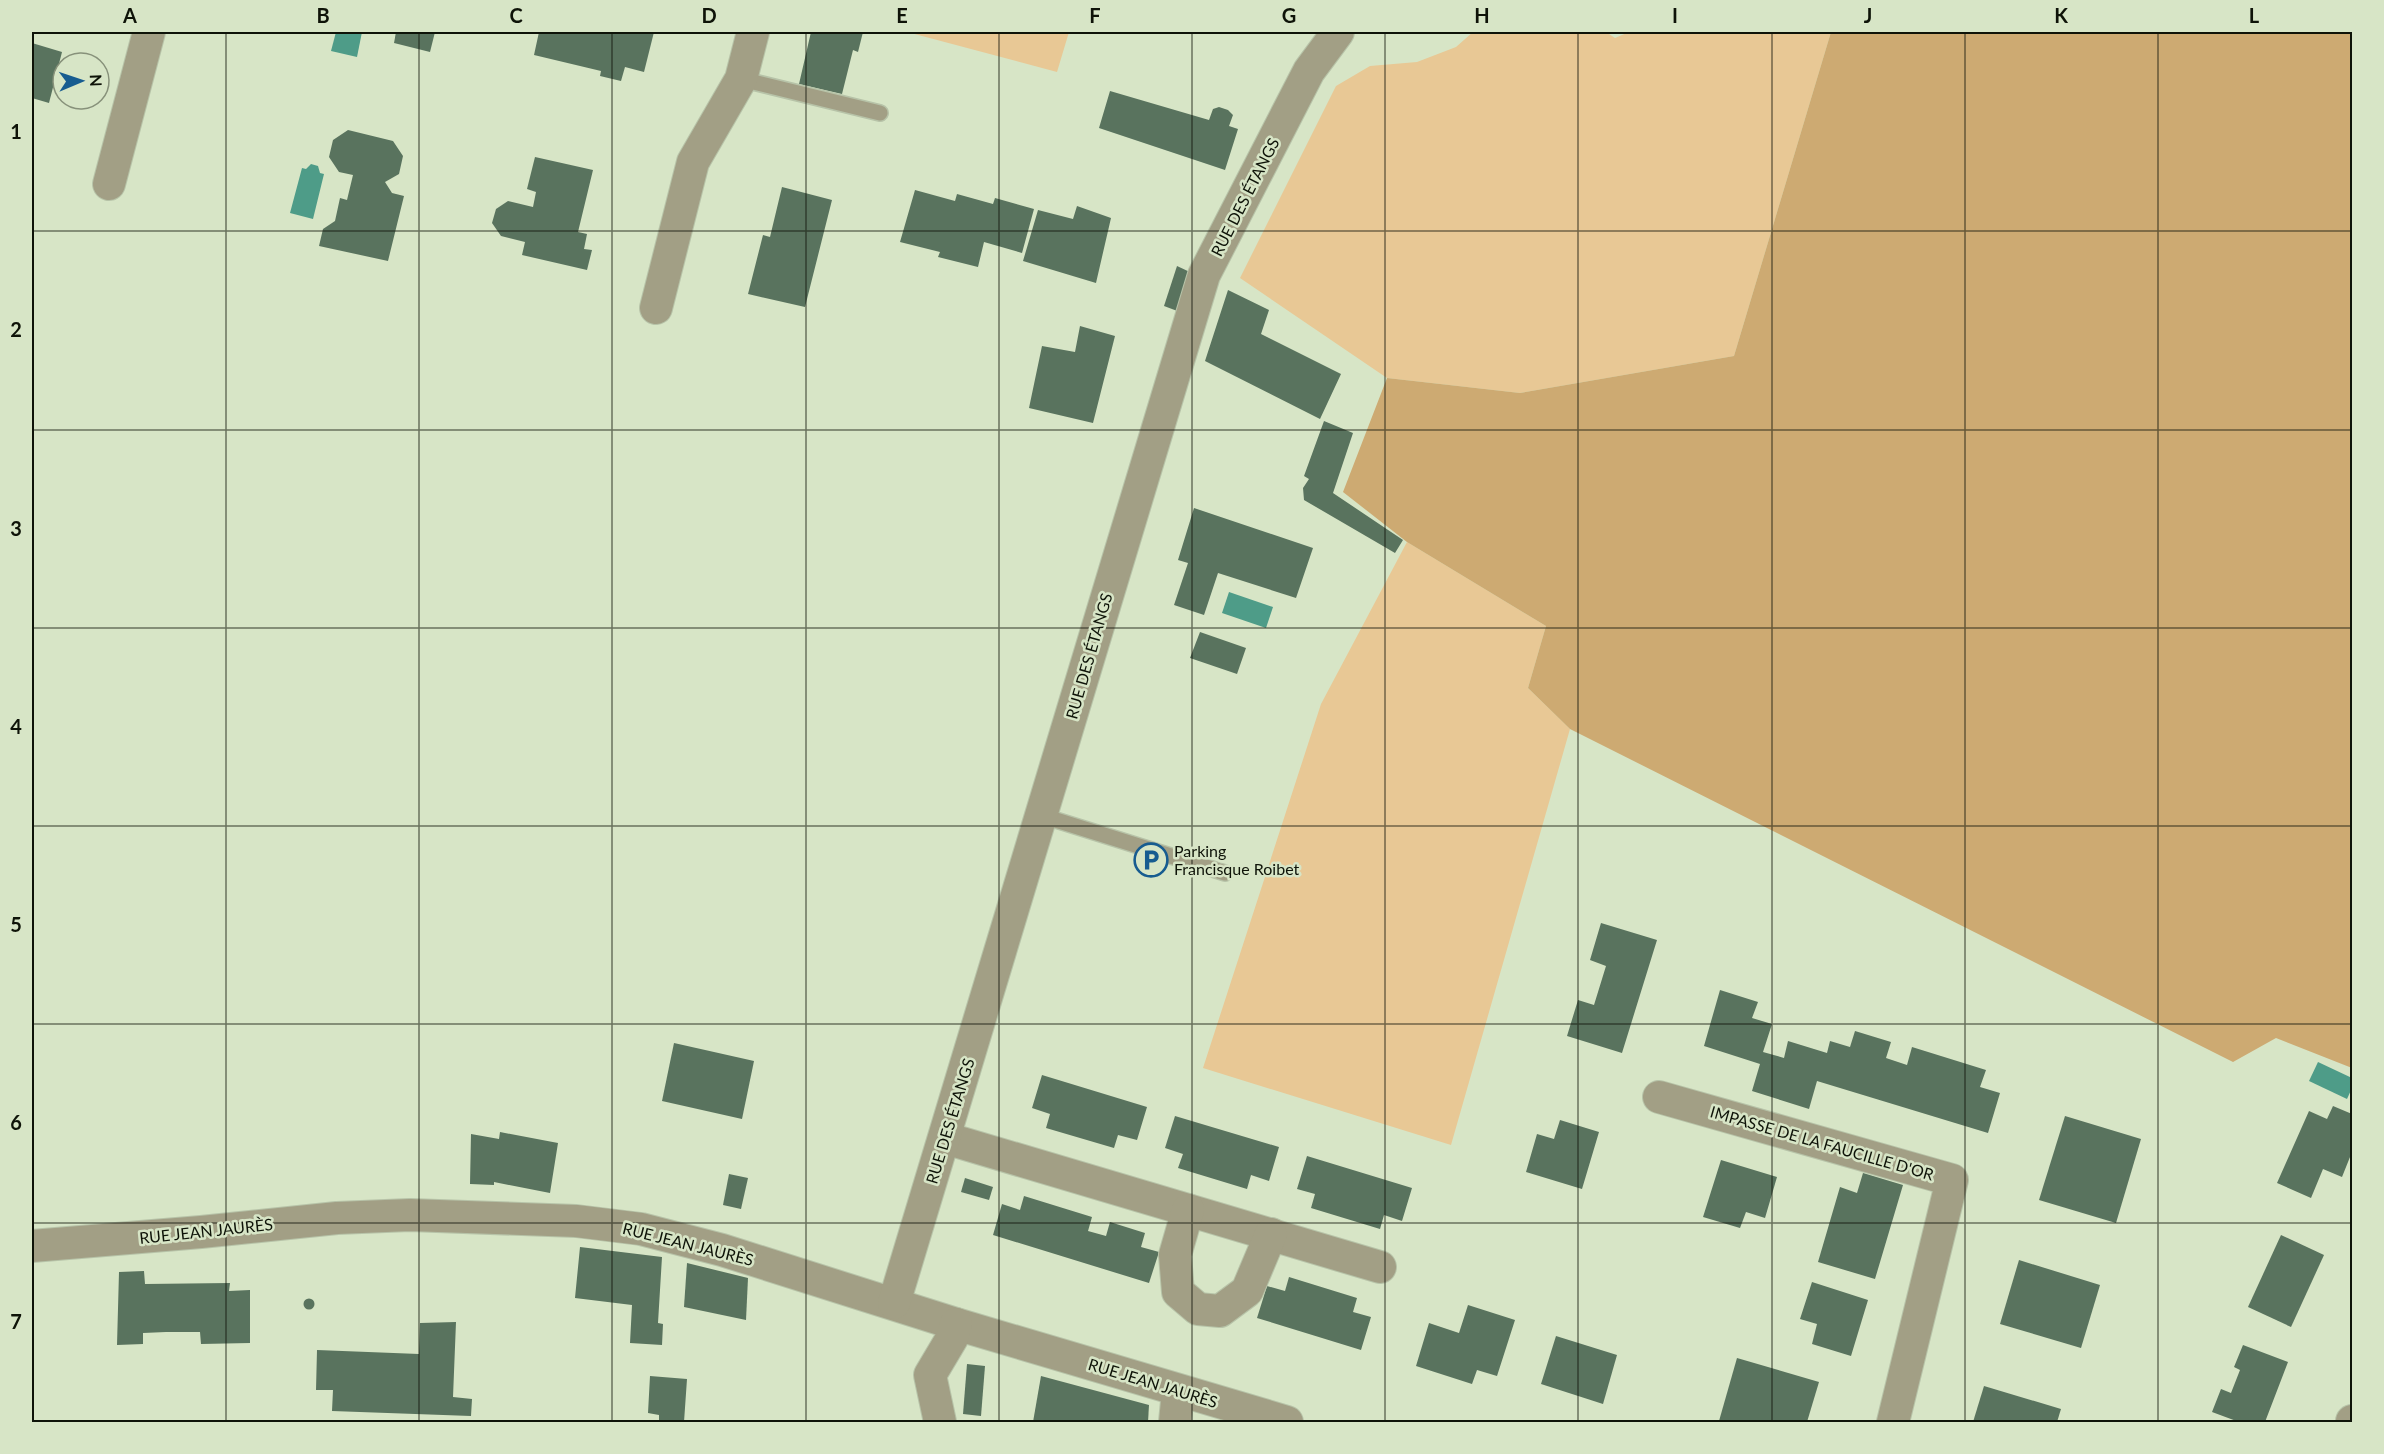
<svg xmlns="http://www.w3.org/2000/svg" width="2384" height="1454" viewBox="0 0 2384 1454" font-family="Lato,sans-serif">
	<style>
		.green { fill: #e8c895 }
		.forest { fill: #cdaa72 }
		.water { fill: #4e9c88 }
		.building { fill: #59735e }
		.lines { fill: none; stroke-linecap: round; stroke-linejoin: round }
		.service-casing { stroke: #b7c3a8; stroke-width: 18 }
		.minor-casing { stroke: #b7c3a8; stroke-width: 34 }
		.service { stroke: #a29f85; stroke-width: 15 }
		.minor { stroke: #a29f85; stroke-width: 32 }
		.grid { fill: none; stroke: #0e1308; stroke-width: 1.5; stroke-opacity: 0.55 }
		.labels { text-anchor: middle; stroke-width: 5; stroke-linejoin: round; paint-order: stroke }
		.street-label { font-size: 16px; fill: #0e1308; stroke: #d7e5c6 }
		.poi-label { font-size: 16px; fill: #0e1308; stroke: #d7e5c6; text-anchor: start }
		.neatline { fill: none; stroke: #0e1308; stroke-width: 2 }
		.grid-label { font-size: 20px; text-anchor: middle; font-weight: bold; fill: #0e1308 }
	</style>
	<rect width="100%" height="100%" fill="#d7e5c6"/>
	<!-- green -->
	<g class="green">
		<path d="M907,32H1069L1057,72Z"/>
		<path d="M1473,32H1606L1615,38L1629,32H1831L1734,356L1520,393L1387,378L1240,278L1336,86L1370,66L1417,62L1456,47Z"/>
		<path d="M1407,542L1546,626L1528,688L1570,729L1451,1145L1203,1068L1321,704Z"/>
	</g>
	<!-- forest -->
	<path class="forest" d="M1831,32H2352V1068L2276,1038L2233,1062L1570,729L1528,688L1546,626L1407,542L1343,492L1387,378L1520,393L1734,356Z"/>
	<!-- water -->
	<g class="water">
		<path d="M336,32H362L357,57L331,51Z"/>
		<path d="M311,164L318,166L320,173L324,174L313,219L290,213L302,168L306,169Z"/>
		<path d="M1229,592L1273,607L1266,628L1222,613Z"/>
		<path d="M2318,1062L2352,1078V1088L2347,1099L2309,1081Z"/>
	</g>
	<!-- building -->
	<g class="building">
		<path d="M396,32H435L430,52L394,43Z"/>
		<path d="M539,32H654L644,72L625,67L621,81L600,76L601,71L534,55Z"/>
		<path d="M811,32H863L858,52L853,50L842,94L799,84Z"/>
		<path d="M32,43L62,52L49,103L32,98Z"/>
		<path d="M1110,91L1209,120L1213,109L1219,107L1228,110L1233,115L1229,126L1238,129L1225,170L1099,128Z"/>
		<path d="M348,130L393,141L403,156L399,174L385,182L392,193L404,196L388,261L319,246L323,229L335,221L340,198L347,200L353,175L339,172L329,157L333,140Z"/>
		<path d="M535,157L593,170L578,232L587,234L584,249L592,250L587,270L522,255L525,242L501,236L492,223L496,209L508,201L533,207L536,192L527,189Z"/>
		<path d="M782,187L832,200L805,307L748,294L763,235L770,237Z"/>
		<path d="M915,190L955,201L957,194L993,204L995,198L1034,209L1022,253L984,242L978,267L938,257L940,252L900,242Z"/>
		<path d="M1077,206L1111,218L1096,283L1023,261L1038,210L1073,219Z"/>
		<path d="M1177,266L1192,273L1180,312L1164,306Z"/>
		<path d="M1228,290L1269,310L1261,334L1341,374L1320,419L1205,361Z"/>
		<path d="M1080,326L1115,336L1093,423L1029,408L1042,346L1075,352Z"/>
		<path d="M1324,421L1353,433L1333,493L1403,540L1395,553L1304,500L1303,488L1309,479L1304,476Z"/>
		<path d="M1194,508L1313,548L1296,598L1218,573L1204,615L1174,605L1188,563L1178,560Z"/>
		<path d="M1200,632L1246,648L1237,674L1190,658Z"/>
		<path d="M1601,923L1657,940L1622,1053L1567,1036L1578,1000L1594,1005L1606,966L1590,960Z"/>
		<path d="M1720,990L1758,1002L1752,1018L1772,1024L1763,1052L1784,1058L1788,1041L1827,1053L1830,1041L1850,1047L1855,1031L1891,1042L1886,1058L1907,1065L1912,1047L1986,1070L1980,1087L2000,1093L1988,1133L1817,1081L1809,1109L1752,1091L1760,1064L1704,1046Z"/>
		<path d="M674,1043L754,1061L742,1119L662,1101Z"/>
		<path d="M1042,1075L1147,1107L1137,1140L1118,1135L1114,1148L1046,1128L1050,1114L1032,1108Z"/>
		<path d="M2333,1106L2352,1114V1152L2342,1177L2323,1169L2311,1198L2277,1183L2309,1111L2327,1119Z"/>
		<path d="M1175,1116L1279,1147L1269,1181L1251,1175L1247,1189L1178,1168L1183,1154L1165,1148Z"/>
		<path d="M2065,1116L2141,1139L2116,1223L2039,1200Z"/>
		<path d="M1560,1120L1599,1132L1582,1189L1526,1172L1537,1134L1554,1139Z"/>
		<path d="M500,1132L558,1143L550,1193L494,1182V1185L470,1184L471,1134L499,1139Z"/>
		<path d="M1307,1156L1412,1188L1402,1221L1384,1215L1380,1229L1311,1208L1315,1194L1297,1189Z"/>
		<path d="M1721,1160L1777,1177L1765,1218L1746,1212L1740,1228L1703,1217Z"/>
		<path d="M1863,1173L1903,1185L1875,1279L1818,1262L1840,1187L1857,1193Z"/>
		<path d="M729,1174L748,1178L741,1209L723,1205Z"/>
		<path d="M965,1178L993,1187L989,1200L961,1192Z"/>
		<path d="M1024,1196L1092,1217L1088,1231L1106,1236L1110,1222L1145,1233L1141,1247L1159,1252L1149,1283L993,1235L1002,1204L1020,1210Z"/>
		<path d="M2281,1235L2324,1255L2291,1327L2248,1307Z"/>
		<path d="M580,1247L662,1257L658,1323L663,1324L662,1345L630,1343L632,1305L575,1298Z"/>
		<path d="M2019,1260L2100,1285L2081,1348L2000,1324Z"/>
		<path d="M687,1263L748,1278L746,1320L684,1307Z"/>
		<path d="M144,1271L145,1284L230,1283L229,1291L250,1290V1343L201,1344L200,1332H166L143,1333V1344L117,1345L119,1272Z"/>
		<path d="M1289,1277L1357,1298L1353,1312L1371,1317L1361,1350L1257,1318L1267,1286L1285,1291Z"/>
		<path d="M1812,1282L1868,1300L1851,1356L1812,1344L1817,1324L1800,1319Z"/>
		<circle cx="309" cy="1304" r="5.5"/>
		<path d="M1468,1305L1515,1320L1497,1376L1477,1370L1472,1384L1416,1366L1429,1323L1459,1333Z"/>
		<path d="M456,1322L453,1397L472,1399L471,1416L332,1411L333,1390H316L317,1350L419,1354L420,1323Z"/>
		<path d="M1556,1336L1617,1355L1603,1404L1541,1384Z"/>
		<path d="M2243,1345L2288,1362L2265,1422H2239L2212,1412L2221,1389L2231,1393L2240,1370L2234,1367Z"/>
		<path d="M1737,1358L1819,1382L1807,1422L1719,1421Z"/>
		<path d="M967,1364L985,1366L981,1416L963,1414Z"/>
		<path d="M650,1376L687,1379L684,1422H659V1415L648,1413Z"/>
		<path d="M1041,1376L1149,1405L1148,1422H1033Z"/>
		<path d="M1984,1386L2061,1409L2057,1422H1973Z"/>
	</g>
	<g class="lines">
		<!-- service casing -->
		<g class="service-casing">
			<g id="service">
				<path d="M741,79L880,113"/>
				<path d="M1043,816L1225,873"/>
			</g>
		</g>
		<!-- minor casing -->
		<g class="minor-casing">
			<g id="minor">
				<path d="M109,184L149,32"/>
				<path d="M656,308L693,162L741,79L753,32"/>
				<path d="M1659,1097L1952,1180L1893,1422"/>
				<path d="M945,1138L1380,1267"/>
				<path d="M1188,1210L1175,1255L1178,1292L1198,1309L1220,1311L1247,1291L1271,1234"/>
				<path d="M32,1246L201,1232L337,1218L410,1215L576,1221L641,1229L722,1250L956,1324L1287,1422"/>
				<path d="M894,1303L1204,275L1309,71L1338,32"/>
				<path d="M940,1422L930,1375L952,1338L956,1324"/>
				<path d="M1175,1422L1178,1391"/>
				<path d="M2352,1422V1421"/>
			</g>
		</g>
		<!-- service -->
		<use href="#service" class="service"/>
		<!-- minor -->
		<use href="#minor" class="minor"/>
	</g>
	<!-- grid -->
	<path class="grid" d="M226,32V1422M419,32V1422M612,32V1422M806,32V1422M999,32V1422M1192,32V1422M1385,32V1422M1578,32V1422M1772,32V1422M1965,32V1422M2158,32V1422M32,231H2352M32,430H2352M32,628H2352M32,826H2352M32,1024H2352M32,1223H2352"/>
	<!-- icons -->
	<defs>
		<g id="parking-ring" transform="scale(1.725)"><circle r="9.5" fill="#d7e5c6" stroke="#175c90" stroke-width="1.5"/><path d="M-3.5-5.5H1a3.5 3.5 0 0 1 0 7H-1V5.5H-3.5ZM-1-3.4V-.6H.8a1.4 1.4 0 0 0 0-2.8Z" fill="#175c90"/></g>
	</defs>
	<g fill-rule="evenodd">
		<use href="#parking-ring" x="1151" y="860"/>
	</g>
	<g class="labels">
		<!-- street labels -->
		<g class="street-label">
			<text transform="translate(1245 197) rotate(-63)" y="6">RUE DES ÉTANGS</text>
			<text transform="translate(1089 656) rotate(-74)" y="6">RUE DES ÉTANGS</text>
			<text transform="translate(950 1121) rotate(-73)" y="6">RUE DES ÉTANGS</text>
			<text transform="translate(1822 1143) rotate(16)" y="6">IMPASSE DE LA FAUCILLE D'OR</text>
			<text transform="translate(206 1231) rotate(-6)" y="6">RUE JEAN JAURÈS</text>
			<text transform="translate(688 1244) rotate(14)" y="6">RUE JEAN JAURÈS</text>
			<text transform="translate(1153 1383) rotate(17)" y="6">RUE JEAN JAURÈS</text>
		</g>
		<!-- poi labels -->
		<g class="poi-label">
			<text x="1174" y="857">Parking<tspan x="1174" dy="18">Francisque Roibet</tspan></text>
		</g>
	</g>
	<!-- border -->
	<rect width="2384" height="1454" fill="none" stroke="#d7e5c6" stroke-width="66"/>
	<!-- north arrow -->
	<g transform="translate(81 81) rotate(88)"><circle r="28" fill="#d7e5c6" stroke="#87917a" stroke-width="1.5"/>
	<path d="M0-4.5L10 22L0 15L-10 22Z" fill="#175c90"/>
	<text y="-9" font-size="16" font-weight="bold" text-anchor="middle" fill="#0e1308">N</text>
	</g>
	<rect x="33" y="33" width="2318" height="1388" class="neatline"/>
	<g class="grid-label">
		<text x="130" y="23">A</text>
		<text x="323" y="23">B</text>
		<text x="516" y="23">C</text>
		<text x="709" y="23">D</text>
		<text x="902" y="23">E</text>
		<text x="1095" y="23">F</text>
		<text x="1289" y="23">G</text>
		<text x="1482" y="23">H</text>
		<text x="1675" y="23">I</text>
		<text x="1868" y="23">J</text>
		<text x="2061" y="23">K</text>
		<text x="2254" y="23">L</text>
		<text x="16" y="139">1</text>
		<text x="16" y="337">2</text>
		<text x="16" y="536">3</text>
		<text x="16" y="734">4</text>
		<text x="16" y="932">5</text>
		<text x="16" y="1130">6</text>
		<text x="16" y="1329">7</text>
	</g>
</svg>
